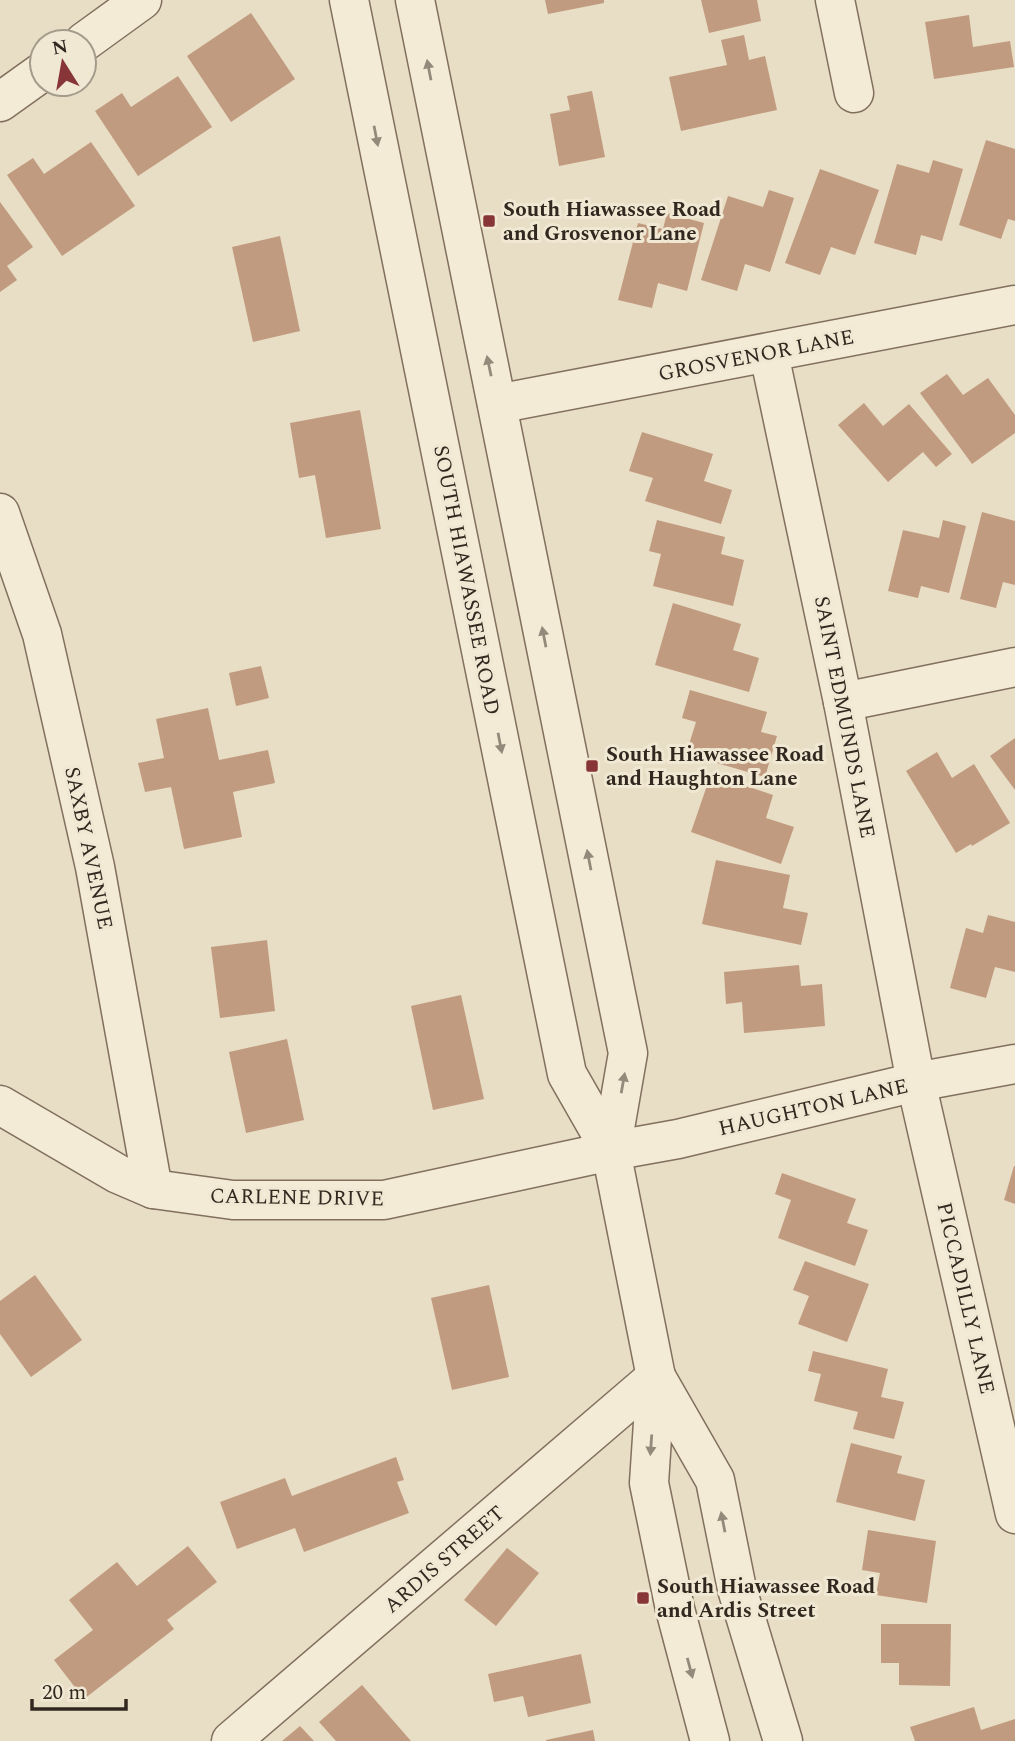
<svg xmlns="http://www.w3.org/2000/svg" width="1015" height="1741" viewBox="0 0 1015 1741" font-family="Spectral,serif">
	<style>
		.building { fill: #c19b7f }
		.lines { fill: none; stroke-linecap: round; stroke-linejoin: round }
		.minor-casing { stroke: #80705d; stroke-width: 41 }
		.minor { stroke: #f4ebd7; stroke-width: 38 }
		.oneway { fill: #938a7b }
		.poi-dot { fill: #873536; stroke: #f0e8d3; stroke-width: 2.5 }
		.labels { text-anchor: middle; stroke-width: 6; stroke-linejoin: round; paint-order: stroke }
		.poi-label { font-size: 21px; font-weight: bold; fill: #32281f; stroke: #f0e8d3; text-anchor: start }
		.street-label { font-size: 21px; fill: #32281f; stroke: #f0e8d3 }
	</style>
	<rect width="100%" height="100%" fill="#e8ddc5"/>
	<!-- building -->
	<g class="building">
		<path d="M545,0H604V3L548,14Z"/>
		<path d="M701,0H757L761,21L709,33Z"/>
		<path d="M251,13L295,79L231,122L187,56Z"/>
		<path d="M969,15L973,47L1010,41L1014,67L934,79L925,22Z"/>
		<path d="M744,35L749,60L765,56L777,110L681,131L669,77L727,65L721,40Z"/>
		<path d="M178,76L212,127L138,176L95,111L122,93L131,107Z"/>
		<path d="M592,91L605,157L559,166L550,114L570,110L567,96Z"/>
		<path d="M986,140L1015,149V221L1008,219L1001,239L959,225Z"/>
		<path d="M91,142L135,206L62,256L7,175L33,158L44,174Z"/>
		<path d="M933,160L963,169L942,241L921,235L916,255L874,243L897,164L929,173Z"/>
		<path d="M820,169L879,190L855,255L831,247L820,275L785,263Z"/>
		<path d="M769,190L794,198L770,272L745,264L737,291L701,280L728,196L763,207Z"/>
		<path d="M0,202L33,247L7,266L17,280L0,292Z"/>
		<path d="M667,213L704,223L687,291L658,283L652,308L618,300L638,223L663,229Z"/>
		<path d="M280,236L300,331L253,342L232,247Z"/>
		<path d="M947,374L963,395L988,378L1015,415V433L972,464L920,393Z"/>
		<path d="M864,403L883,426L909,404L952,454L936,467L923,452L888,482L838,425Z"/>
		<path d="M360,410L381,529L326,538L315,475L299,478L290,423Z"/>
		<path d="M642,432L713,454L704,481L732,490L721,524L645,501L653,478L629,471Z"/>
		<path d="M982,512L1015,521V585L1003,582L996,608L960,599Z"/>
		<path d="M657,520L725,537L721,554L744,560L733,606L653,586L661,554L649,551Z"/>
		<path d="M943,520L966,526L949,593L921,586L918,598L888,591L903,530L939,538Z"/>
		<path d="M673,603L741,624L733,650L759,658L749,692L655,665Z"/>
		<path d="M261,666L269,698L236,706L229,673Z"/>
		<path d="M690,690L767,712L761,732L777,736L765,777L686,754L696,722L682,718Z"/>
		<path d="M208,708L219,760L268,750L275,783L233,792L242,837L184,849L171,787L145,792L138,763L164,758L156,719Z"/>
		<path d="M1015,738V790L990,756Z"/>
		<path d="M937,752L952,778L974,764L1010,823L972,846L971,844L956,853L906,771Z"/>
		<path d="M711,774L773,795L766,818L794,827L781,864L691,832Z"/>
		<path d="M716,860L790,875L783,908L808,913L801,945L702,924Z"/>
		<path d="M988,915L1015,922V972L995,967L986,998L950,988L966,928L983,933Z"/>
		<path d="M267,940L275,1011L220,1018L211,947Z"/>
		<path d="M799,965L801,986L822,984L825,1026L744,1033L742,1002L726,1004L724,972Z"/>
		<path d="M461,995L484,1099L433,1110L411,1006Z"/>
		<path d="M287,1039L304,1120L246,1133L229,1052Z"/>
		<path d="M1014,1166H1015V1204L1004,1200Z"/>
		<path d="M782,1173L856,1199L847,1223L868,1230L855,1266L778,1238L791,1200L775,1194Z"/>
		<path d="M805,1261L869,1284L847,1342L798,1324L809,1296L793,1290Z"/>
		<path d="M35,1275L82,1340L31,1377L0,1334V1301Z"/>
		<path d="M489,1285L509,1377L452,1390L431,1298Z"/>
		<path d="M813,1351L888,1369L881,1397L904,1402L894,1439L853,1429L858,1412L814,1401L821,1374L808,1371Z"/>
		<path d="M851,1443L902,1456L897,1473L925,1480L915,1521L836,1502Z"/>
		<path d="M396,1457L404,1480L397,1482L409,1513L304,1552L295,1528L237,1549L220,1502L285,1478L292,1496Z"/>
		<path d="M868,1530L936,1541L927,1603L876,1595L880,1573L862,1570Z"/>
		<path d="M188,1546L217,1582L167,1620L174,1629L84,1699L54,1660L93,1630L69,1600L117,1562L137,1586Z"/>
		<path d="M507,1548L539,1573L496,1626L464,1600Z"/>
		<path d="M881,1624H951L950,1686L899,1685V1663H881Z"/>
		<path d="M581,1654L591,1703L528,1717L523,1696L494,1702L488,1674Z"/>
		<path d="M362,1685L411,1741H336L319,1722Z"/>
		<path d="M974,1707L981,1730L1015,1719V1741H915L910,1727Z"/>
		<path d="M300,1726L314,1741H282Z"/>
		<path d="M593,1730L595,1741H546V1740Z"/>
	</g>
	<g class="lines">
		<!-- minor casing -->
		<g class="minor-casing">
			<g id="minor">
				<path d="M349,0L567,1074L611,1151L656,1377L649,1483L675,1609L710,1741"/>
				<path d="M415,0L628,1053L611,1151"/>
				<path d="M835,0L854,93"/>
				<path d="M84,42L142,0"/>
				<path d="M0,102L42,72"/>
				<path d="M769,354L843,702L916,1082L1015,1514"/>
				<path d="M497,404L1015,305"/>
				<path d="M0,513L42,634L95,867L153,1189"/>
				<path d="M843,702L1015,667"/>
				<path d="M0,1105L118,1174L153,1189L233,1200H384L611,1151L678,1139L916,1082L1015,1064"/>
				<path d="M656,1377L715,1480L737,1589L783,1741"/>
				<path d="M231,1741L656,1377"/>
			</g>
		</g>
		<!-- minor -->
		<use href="#minor" class="minor"/>
	</g>
	<!-- one-way arrows -->
	<defs><path id="oneway-solid" d="M-6-.8H1V-3.2L6.5 0L1 3.2V.8H-6Z" transform="scale(1.75)"/></defs>
	<g class="oneway">
		<use href="#oneway-solid" transform="translate(429 70) rotate(-101)"/>
		<use href="#oneway-solid" transform="translate(376 136) rotate(79)"/>
		<use href="#oneway-solid" transform="translate(489 366) rotate(-102)"/>
		<use href="#oneway-solid" transform="translate(544 637) rotate(-101)"/>
		<use href="#oneway-solid" transform="translate(500 743) rotate(79)"/>
		<use href="#oneway-solid" transform="translate(589 860) rotate(-101)"/>
		<use href="#oneway-solid" transform="translate(623 1083) rotate(-80)"/>
		<use href="#oneway-solid" transform="translate(651 1445) rotate(94)"/>
		<use href="#oneway-solid" transform="translate(723 1522) rotate(-101)"/>
		<use href="#oneway-solid" transform="translate(690 1668) rotate(75)"/>
	</g>
	<!-- markers -->
	<g class="poi-dot">
		<rect x="482" y="214" width="14" height="14" rx="3.5"/>
		<rect x="585" y="759" width="14" height="14" rx="3.5"/>
		<rect x="636" y="1591" width="14" height="14" rx="3.5"/>
	</g>
	<g class="labels">
		<!-- poi labels -->
		<g class="poi-label">
			<text x="503" y="216">South Hiawassee Road<tspan x="503" dy="24">and Grosvenor Lane</tspan></text>
			<text x="606" y="761">South Hiawassee Road<tspan x="606" dy="24">and Haughton Lane</tspan></text>
			<text x="657" y="1593">South Hiawassee Road<tspan x="657" dy="24">and Ardis Street</tspan></text>
		</g>
		<!-- street labels -->
		<g class="street-label">
			<text transform="translate(756 355) rotate(-11)" y="7">GROSVENOR LANE</text>
			<text transform="translate(467 580) rotate(79)" y="7">SOUTH HIAWASSEE ROAD</text>
			<text transform="translate(845 717) rotate(79)" y="7">SAINT EDMUNDS LANE</text>
			<text transform="translate(89 848) rotate(78)" y="7">SAXBY AVENUE</text>
			<text transform="translate(813 1107) rotate(-13)" y="7">HAUGHTON LANE</text>
			<text transform="translate(297 1197) rotate(1)" y="7">CARLENE DRIVE</text>
			<text transform="translate(966 1298) rotate(77)" y="7">PICCADILLY LANE</text>
			<text transform="translate(444 1559) rotate(-41)" y="7">ARDIS STREET</text>
		</g>
	</g>
	<!-- north arrow -->
	<g transform="translate(63 63) rotate(349)"><circle r="33" fill="#f0e8d3" stroke="#a49b8b" stroke-width="2"/>
	<path d="M0-5L12 26L0 18L-12 26Z" fill="#873536"/>
	<text y="-10" font-size="19" font-weight="bold" text-anchor="middle" fill="#32281f">N</text>
	</g>
	<!-- scale -->
	<path d="M32 1699v10h94v-10" fill="none" stroke="#32281f" stroke-width="3.5"/>
	<text x="42" y="1699" font-size="21" fill="#32281f" stroke="#f0e8d3" stroke-width="5" paint-order="stroke">20 m</text>
</svg>
